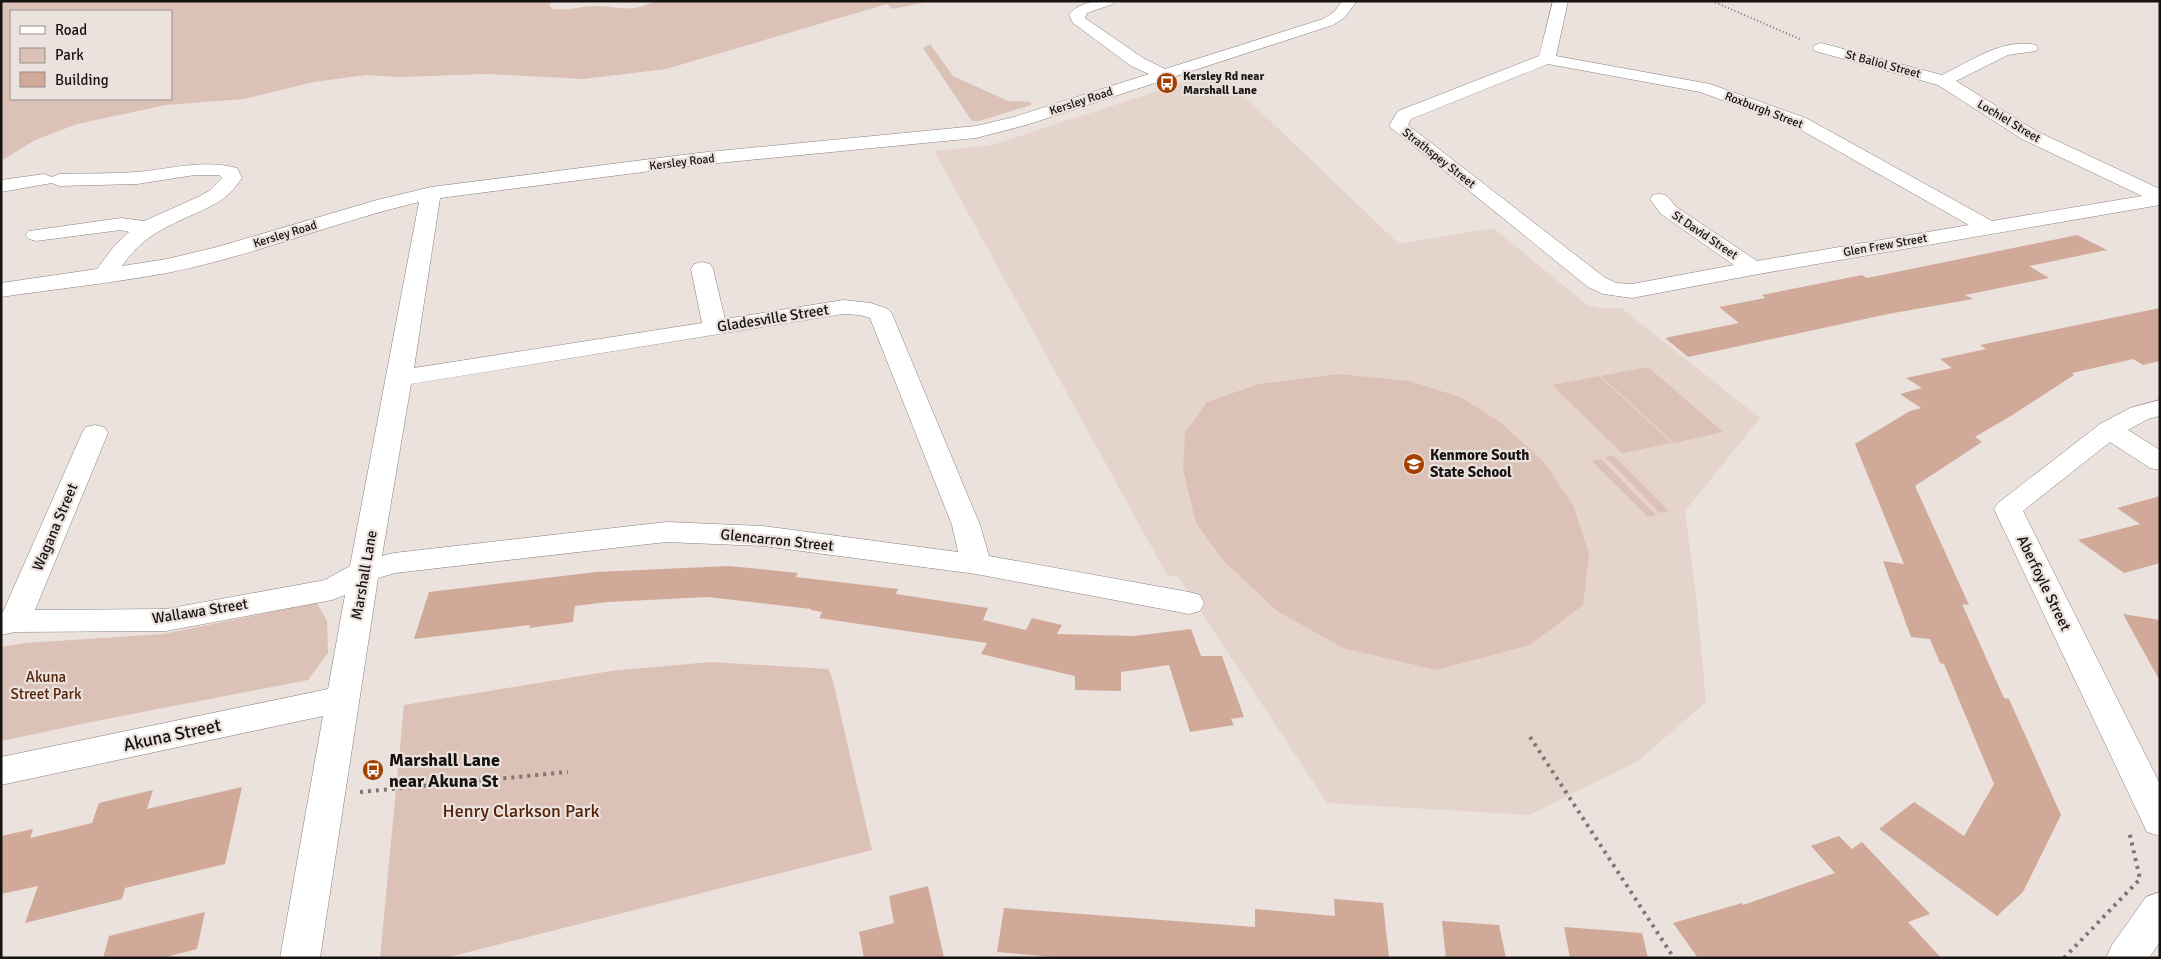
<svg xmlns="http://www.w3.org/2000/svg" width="2161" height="959" viewBox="0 0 2161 959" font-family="Signika,sans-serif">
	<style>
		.built { fill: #e5d4cc }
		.green { fill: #dcc1b6; fill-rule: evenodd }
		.building { fill: #d1a998 }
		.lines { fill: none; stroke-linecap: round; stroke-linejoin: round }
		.minor-casing { stroke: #89817d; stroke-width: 1 }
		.path-far1 { stroke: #7d7774; stroke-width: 2; stroke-dasharray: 1 2.5; stroke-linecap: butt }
		.path { stroke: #7d7774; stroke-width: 4; stroke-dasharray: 3 5; stroke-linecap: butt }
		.minor { fill: #fff; fill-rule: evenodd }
		.labels { text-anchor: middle; stroke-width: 4.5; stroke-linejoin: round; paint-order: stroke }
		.far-street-label { font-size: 12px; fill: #161311; stroke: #ebe1dd }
		.far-poi-label { font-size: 12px; font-weight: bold; fill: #161311; stroke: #ebe1dd; text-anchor: start }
		.street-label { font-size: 15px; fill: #161311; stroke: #ebe1dd }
		.poi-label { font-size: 15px; font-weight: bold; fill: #161311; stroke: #ebe1dd; text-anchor: start }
		.park-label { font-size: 15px; fill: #532107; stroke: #ebe1dd }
		.near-street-label { font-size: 18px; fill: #161311; stroke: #ebe1dd }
		.near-poi-label { font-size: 18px; font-weight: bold; fill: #161311; stroke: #ebe1dd; text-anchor: start }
		.near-park-label { font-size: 18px; fill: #532107; stroke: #ebe1dd }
	</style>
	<rect width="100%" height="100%" fill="#ebe1dd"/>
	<!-- built -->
	<path class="built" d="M1218,71L1399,244L1493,228L1586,304L1599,308H1621L1760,418L1685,511L1697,605L1706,702L1638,761L1529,815L1327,803L1178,577L1167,575L934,151L992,145Z"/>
	<!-- green -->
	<g class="green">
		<path d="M1,1H555L549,4L552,9C569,11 585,5 602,6C624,8 634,12 655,1H932L892,9L887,4L666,69L583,79L487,74L400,77L366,75L314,82L244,99L166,105L77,124L35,140L1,161ZM171,11V99H11V11Z"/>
		<path d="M930,44L953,76L1008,101L1031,102V105L979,121H972L923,48Z"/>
		<path d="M1648,367L1723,432L1674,443L1601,376Z"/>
		<path d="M1339,374L1409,381L1460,397L1500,422L1544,462L1574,507L1589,554L1583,605L1530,645L1436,670L1343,648L1277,611L1224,561L1196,523L1183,469L1185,433L1207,402L1259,384Z"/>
		<path d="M1599,376L1672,443L1622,453L1552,385Z"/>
		<path d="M1613,455L1669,511L1660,513L1605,457Z"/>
		<path d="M1600,459H1601L1656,515L1648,517L1592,461Z"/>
		<path d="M317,603L327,621L328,653L308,680L101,720L1,741V647L26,643L163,634Z"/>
		<path d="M711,662L828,669L832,677L872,850L445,958H380L404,705L611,671Z"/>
	</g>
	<!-- building -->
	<g class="building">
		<path d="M2077,235L2107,250L2029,266L2049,278L1965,295L1973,299L1888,314L1688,357L1665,338L1739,323L1719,307L1765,298L1762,295L1862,275L1867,278Z"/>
		<path d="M2160,308V361L2143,365L2133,359L2072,373L2074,375L2014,414L1975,437L1982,442L1915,486L1969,605L1962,604L2004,698L2009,699L2061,815L2023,892L1997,916L1879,829L1914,802L1964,836L1994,784L1944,664L1940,663L1930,639L1911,637L1883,561L1904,564L1855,444L1910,411L1921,408L1900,394L1922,388L1906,378L1952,368L1940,359L1986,349L1980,345Z"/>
		<path d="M2160,496V563L2124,573L2078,540L2140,524L2117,508Z"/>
		<path d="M729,566L798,573L796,577L898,589L896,594L988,608L983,620L1026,630L1032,618L1062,625L1057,634L1134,636L1191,629L1201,656H1222L1244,717L1231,719L1234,725L1190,732L1169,665L1121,672V691L1075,690V676L981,654L987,643L819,618L822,612L811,610V609L708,597L608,602L575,606L573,622L529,628L530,625L414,639L429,592L596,572Z"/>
		<path d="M2123,614L2160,620V681L2135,636Z"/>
		<path d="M242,787L225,864L125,888L122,899L25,923L38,886L1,894V836L33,829L30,838L92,823L99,803L153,790L147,809Z"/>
		<path d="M1839,836L1852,849L1862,842L1930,914L1908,922L1941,958H1698L1673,923L1742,903L1743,905L1835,873L1811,846Z"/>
		<path d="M928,886L944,958H864L859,932L894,923L889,896Z"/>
		<path d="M1334,899L1383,903L1389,958H1067L997,952L1004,908L1255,927V909L1335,916Z"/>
		<path d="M205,912L197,949L162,958H103L109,936Z"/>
		<path d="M1442,921L1499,925L1506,958H1446Z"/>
		<path d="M1564,927L1642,933L1648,958H1570Z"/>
	</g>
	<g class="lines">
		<!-- minor casing -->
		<g class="minor-casing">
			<g id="minor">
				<path d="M1093,1H1115L1113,4L1087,13L1085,18L1143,58L1165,69L1323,19L1334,12L1342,1H1357L1344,18L1333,25L1026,125L976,138L698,165L440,198L414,368L702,323L691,269L694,264L702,262L710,264L713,269L725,319L843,300L871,303L888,309L892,314L980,525L989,556L1189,592L1200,595L1204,603L1200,611L1189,614L976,574L763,546L666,542L395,573L378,578L320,958H280L323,716L1,785V757L328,689L345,595L332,600L166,631L15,632L1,635V613L3,612L82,433L86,427L95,425L104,427L108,433L35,610L166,609L325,580L350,566L419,202C334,222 253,256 167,273C112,283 56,289 1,297V283L97,269L115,245L129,232L121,230L36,241L29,239L25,235L29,231L121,218L144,221L198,197L209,191L222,178L219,175H195L137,184L59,186L52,183L1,192V180L44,174L52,177L59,174C85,173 111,174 137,172C172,169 202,159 237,168L242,178L232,191L223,199C184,223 150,225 122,266L167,259L217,247L377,200L431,187L698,153L976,126L1014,117L1149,74L1131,66L1073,23L1069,15C1075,6 1083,5 1093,1ZM843,314L860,315L870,318L952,525L958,552L763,526L666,522L394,553L382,556L411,384Z"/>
				<path d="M1553,1H1568L1556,56L1710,84L1806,118L1992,221L2142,196L2022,139L1938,85L1815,51L1813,48L1815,45L1821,43L1942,75C1969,62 2004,37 2036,45L2038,48L2036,51L2008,55L1956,81L2036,131L2160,189V205L1753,275L1632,298L1603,294L1588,287L1389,126L1398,111L1539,56ZM1548,64L1700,92L1794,126L1969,225L1757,261L1675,206C1668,196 1665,192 1653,195L1650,199L1661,214L1734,265L1632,284L1616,283L1604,277L1408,125L1411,119Z"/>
				<path d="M2160,400V416L2148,419L2128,430L2160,450V470L2150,468L2110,442L2023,511L2160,784V836L2147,832L1994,509L1998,503L2100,424L2130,408Z"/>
				<path d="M2160,892V942L2149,958H2106L2112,945L2146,897Z"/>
			</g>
		</g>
		<!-- path-far1 -->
		<path class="path-far1" d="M1712,1L1802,40"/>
		<!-- path -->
		<g class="path">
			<path d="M1530,737L1674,958"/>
			<path d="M360,792L568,772"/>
			<path d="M2064,958L2140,879L2129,831"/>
		</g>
		<!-- minor -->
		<use href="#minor" class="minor"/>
	</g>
	<!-- icons -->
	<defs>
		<g id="bus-disc" transform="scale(1.125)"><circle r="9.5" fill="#a34102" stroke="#ebe1dd"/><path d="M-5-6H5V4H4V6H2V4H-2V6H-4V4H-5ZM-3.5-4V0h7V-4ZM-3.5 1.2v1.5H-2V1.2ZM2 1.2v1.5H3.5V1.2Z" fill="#fff"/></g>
		<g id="school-disc" transform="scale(1.125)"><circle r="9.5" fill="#a34102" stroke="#ebe1dd"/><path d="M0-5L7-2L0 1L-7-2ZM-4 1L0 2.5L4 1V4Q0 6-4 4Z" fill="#fff"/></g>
	</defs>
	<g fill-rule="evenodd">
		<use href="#bus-disc" x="1167" y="83"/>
		<use href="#school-disc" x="1414" y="464"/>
		<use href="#bus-disc" x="373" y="770"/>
	</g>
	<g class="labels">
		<!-- far-street labels -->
		<g class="far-street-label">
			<text transform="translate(1883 64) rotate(15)" y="4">St Baliol Street</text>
			<text transform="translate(1081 101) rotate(-18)" y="4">Kersley Road</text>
			<text transform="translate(1764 110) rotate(21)" y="4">Roxburgh Street</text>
			<text transform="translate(2009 121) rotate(31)" y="4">Lochiel Street</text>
			<text transform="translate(1439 158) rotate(38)" y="4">Strathspey Street</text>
			<text transform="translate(682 162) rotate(-7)" y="4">Kersley Road</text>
			<text transform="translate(285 234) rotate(-17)" y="4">Kersley Road</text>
			<text transform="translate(1705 235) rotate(34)" y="4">St David Street</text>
			<text transform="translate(1885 245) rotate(-10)" y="4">Glen Frew Street</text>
		</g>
		<!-- far-poi labels -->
		<g class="far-poi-label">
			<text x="1183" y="80">Kersley Rd near<tspan x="1183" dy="14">Marshall Lane</tspan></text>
		</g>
		<!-- street labels -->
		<g class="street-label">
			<text transform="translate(773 318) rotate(-9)" y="5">Gladesville Street</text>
			<text transform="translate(55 527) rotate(-67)" y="5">Wagana Street</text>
			<text transform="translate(777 540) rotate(6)" y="5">Glencarron Street</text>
			<text transform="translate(364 575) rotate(-80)" y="5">Marshall Lane</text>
			<text transform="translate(2044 583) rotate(64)" y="5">Aberfoyle Street</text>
			<text transform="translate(200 611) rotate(-9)" y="5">Wallawa Street</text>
		</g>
		<!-- poi labels -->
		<g class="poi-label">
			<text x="1430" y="460">Kenmore South<tspan x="1430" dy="17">State School</tspan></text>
		</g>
		<!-- park labels -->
		<g class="park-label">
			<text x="46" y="682">Akuna<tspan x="46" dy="17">Street Park</tspan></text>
		</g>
		<!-- near-street labels -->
		<g class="near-street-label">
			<text transform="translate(172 735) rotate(-12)" y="6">Akuna Street</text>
		</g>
		<!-- near-poi labels -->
		<g class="near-poi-label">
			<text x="389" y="766">Marshall Lane<tspan x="389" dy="21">near Akuna St</tspan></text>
		</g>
		<!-- near-park labels -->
		<g class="near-park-label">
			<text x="521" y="817">Henry Clarkson Park</text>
		</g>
	</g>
	<!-- border -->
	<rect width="2161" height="959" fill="none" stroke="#161311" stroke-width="5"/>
	<!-- legend -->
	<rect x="10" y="10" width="162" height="90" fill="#ebe1dd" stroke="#968f8b"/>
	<rect x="20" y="26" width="25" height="8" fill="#ffffff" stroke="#968f8b"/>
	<text x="55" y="35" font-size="15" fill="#161311">Road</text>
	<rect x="20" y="48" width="25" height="15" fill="#dcc1b6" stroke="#968f8b"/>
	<text x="55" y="60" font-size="15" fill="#161311">Park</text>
	<rect x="20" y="72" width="25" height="15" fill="#d1a998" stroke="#968f8b"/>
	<text x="55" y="85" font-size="15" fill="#161311">Building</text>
</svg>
